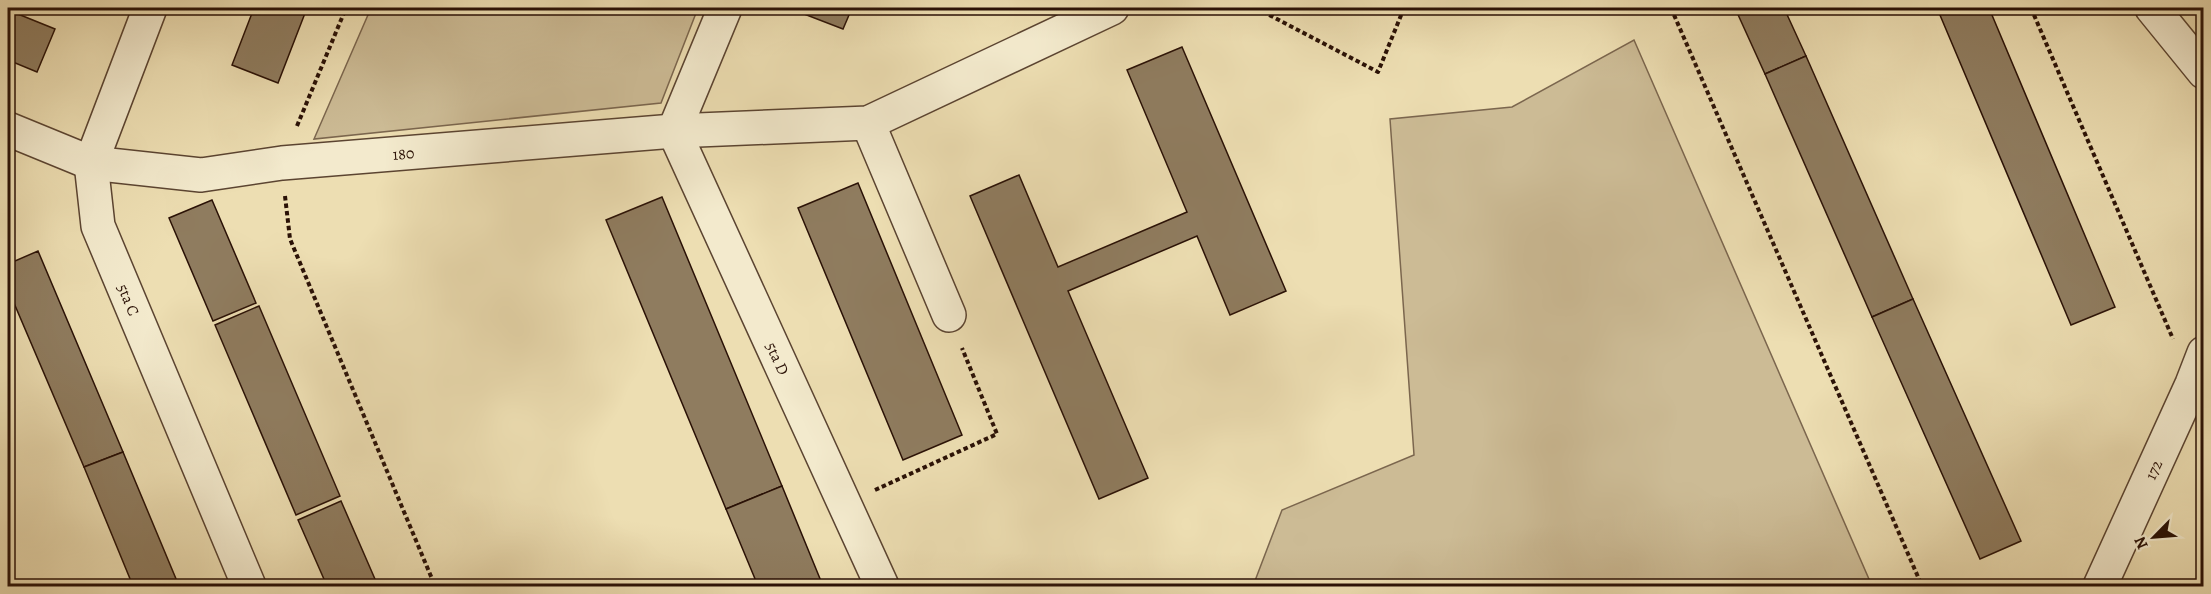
<svg xmlns="http://www.w3.org/2000/svg" width="2211" height="594" viewBox="0 0 2211 594" font-family="Alegreya,serif">
	<style>
		.green { fill: #ccbb95; stroke: #7b664e; stroke-width: 1.5 }
		.building { fill: #8f7c5f; stroke: #2a1106; stroke-width: 1.5 }
		.lines { fill: none; stroke-linecap: round; stroke-linejoin: round }
		.minor-casing { stroke: #5b4431; stroke-width: 36 }
		.path { stroke: #2a1106; stroke-width: 4; stroke-dasharray: 4.5 3; stroke-linecap: butt }
		.minor { stroke: #f3eacd; stroke-width: 33 }
		.labels { text-anchor: middle; stroke-width: 4.5; stroke-linejoin: round; paint-order: stroke }
		.street-label { font-size: 16px; fill: #2a1106; stroke: #f3eacd }
	</style>
	<rect width="100%" height="100%" fill="#eddeb2"/>
	<filter id="stains"><feTurbulence type="fractalNoise" baseFrequency=".00333" numOctaves="4"/><feColorMatrix values="0 0 0 0 .2 0 0 0 0 .09 0 0 0 0 .02 0 0 0 .5 -.17"/></filter>
	<radialGradient id="worn" r=".72"><stop offset=".6" stop-color="#630" stop-opacity="0"/><stop offset="1" stop-color="#630" stop-opacity=".3"/></radialGradient>
	<!-- green -->
	<g class="green">
		<path d="M371,8H698L661,103L314,139Z"/>
		<path d="M1634,40L1872,586H1253L1282,510L1414,455L1390,119L1512,107Z"/>
	</g>
	<!-- building -->
	<g class="building">
		<path d="M254,8H307L278,83L232,65Z"/>
		<path d="M1735,8H1784L1806,56L1765,74Z"/>
		<path d="M1937,8H1989L2115,307L2071,325Z"/>
		<path d="M791,9V8H852L843,29Z"/>
		<path d="M8,10L55,29L37,72L8,60Z"/>
		<path d="M1182,47L1286,291L1230,315L1197,236L1068,291L1148,478L1099,499L970,196L1019,175L1058,267L1187,212L1127,70Z"/>
		<path d="M1806,56L1913,299L1872,317L1765,74Z"/>
		<path d="M858,183L962,435L903,460L798,208Z"/>
		<path d="M662,197L782,486L726,509L606,220Z"/>
		<path d="M212,200L256,303L213,321L169,218Z"/>
		<path d="M38,251L123,452L84,467L8,289V264Z"/>
		<path d="M1913,299L2021,541L1980,559L1872,317Z"/>
		<path d="M259,306L340,496L296,515L215,325Z"/>
		<path d="M123,452L179,586H133L84,467Z"/>
		<path d="M782,486L823,586H758L726,509Z"/>
		<path d="M341,501L378,586H327L298,520Z"/>
	</g>
	<g class="lines">
		<!-- minor casing -->
		<g class="minor-casing">
			<g id="minor">
				<path id="s1" d="M150,8L91,163L98,226L249,586"/>
				<path d="M2152,8L2204,72"/>
				<path d="M868,123L949,315"/>
				<path id="s2" d="M8,129L91,163L201,175L282,163L674,131L868,123L1112,8"/>
				<path id="s3" d="M674,131L882,586"/>
				<path d="M674,131L725,8"/>
				<path id="s4" d="M2100,586L2192,384L2204,353"/>
			</g>
		</g>
		<!-- path -->
		<g class="path">
			<path d="M1256,8L1378,72L1404,8"/>
			<path d="M1671,8L1922,586"/>
			<path d="M2031,8L2173,339"/>
			<path d="M297,126L346,8"/>
			<path d="M285,196L290,239L435,586"/>
			<path d="M875,490L997,434L962,348"/>
		</g>
		<!-- minor -->
		<use href="#minor" class="minor"/>
	</g>
	<g class="labels">
		<!-- street labels -->
		<g class="street-label">
			<text dy="6" stroke="none"><textPath href="#s2" startOffset="404">180</textPath></text>
			<text dy="6" stroke="none"><textPath href="#s1" startOffset="309">5ta C</textPath></text>
			<text dy="6" stroke="none"><textPath href="#s3" startOffset="250">5ta D</textPath></text>
			<text dy="6" stroke="none"><textPath href="#s4" startOffset="128">172</textPath></text>
		</g>
	</g>
	<!-- margin -->
	<rect width="2211" height="594" fill="none" stroke="#eddeb2" stroke-width="30"/>
	<rect x="9" y="9" width="2193" height="576" fill="none" stroke="#2a1106" stroke-width="3"/>
	<rect x="15" y="15" width="2181" height="564" fill="none" stroke="#2a1106" stroke-width="1.5"/>
	<!-- north arrow -->
	<g transform="translate(2154 537) rotate(245)" stroke="#f3eacd" stroke-width="4.5" paint-order="stroke">
	<path d="M0-4.5L10 22L0 15L-10 22Z" fill="#2a1106"/>
	<text y="-9" font-size="16" font-weight="bold" text-anchor="middle" fill="#2a1106">N</text>
	</g>
	<rect width="100%" height="100%" filter="url(#stains)"/>
	<rect width="100%" height="100%" fill="url(#worn)"/>
</svg>
